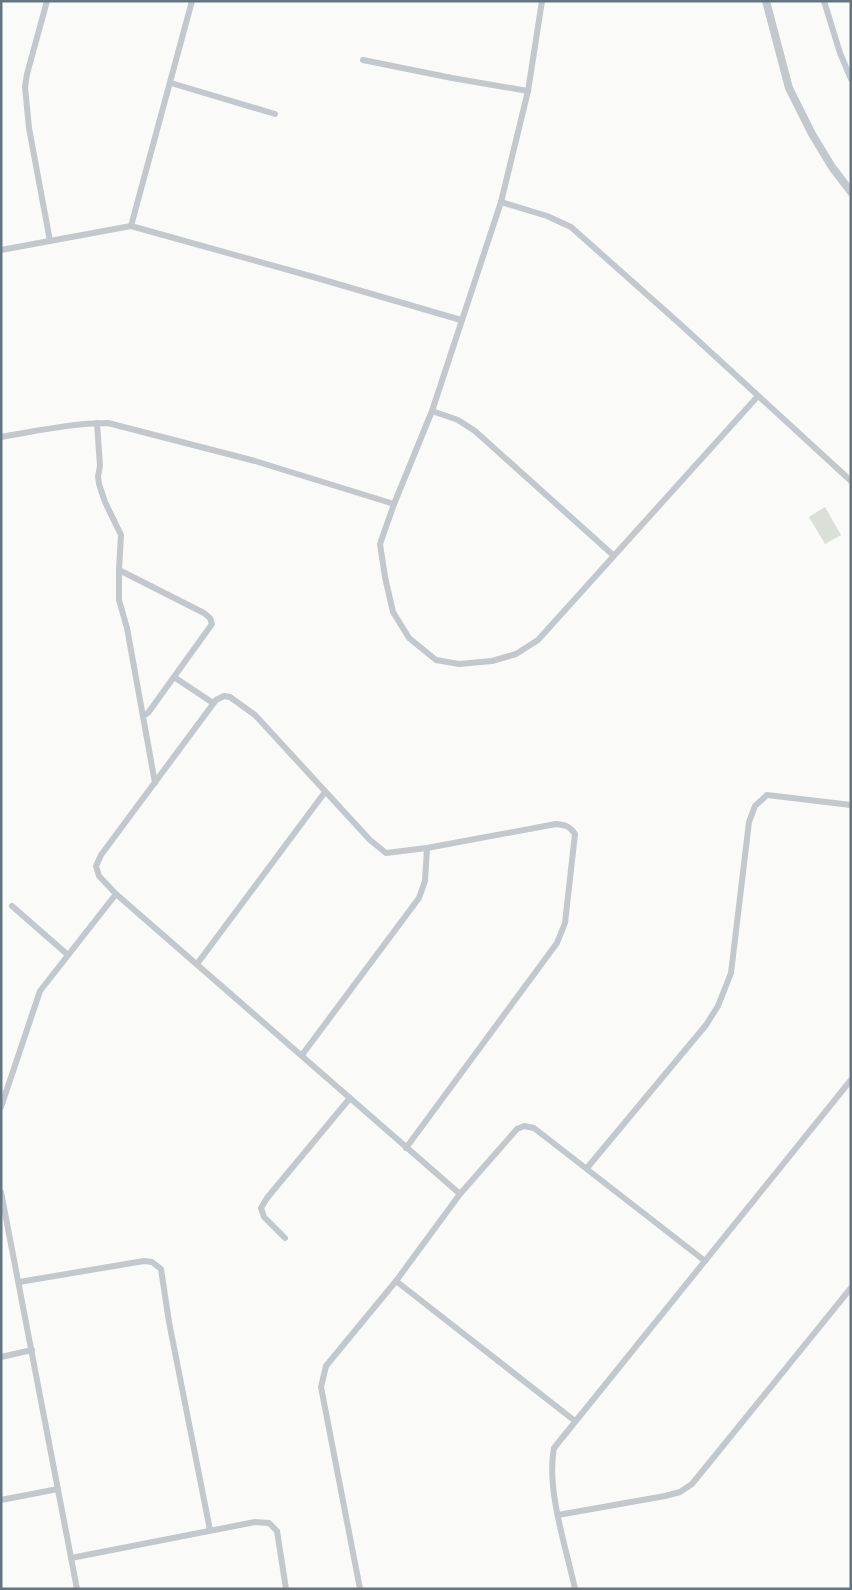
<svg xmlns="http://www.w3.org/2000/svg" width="852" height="1590" viewBox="0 0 852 1590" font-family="'Nunito Sans',sans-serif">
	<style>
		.garden { fill: #dadfd7 }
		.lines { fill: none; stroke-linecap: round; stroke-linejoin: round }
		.minor { stroke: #c3c8cc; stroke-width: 6 }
		.tertiary { stroke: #c3c8cc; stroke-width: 8 }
	</style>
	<rect width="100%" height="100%" fill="#fafaf8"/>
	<!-- garden -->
	<path class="garden" d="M825,507L841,535L825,544L809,517Z"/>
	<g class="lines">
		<!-- minor -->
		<g class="minor">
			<path d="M47,1L27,74L25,87L29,128L50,241"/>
			<path d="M542,1L528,91L501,202L432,411L394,504L380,544L385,577L393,612L409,638L436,660L459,664L492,661L516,654L538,640L758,396"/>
			<path d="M824,1L840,53L851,79"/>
			<path d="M363,60L452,78L528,91"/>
			<path d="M171,83L275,114"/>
			<path d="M501,202L547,216L571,227L680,324L851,481"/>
			<path d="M131,226L192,1"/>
			<path d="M1,250L131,226L310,276L461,320"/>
			<path d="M432,411L458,420L475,431L613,555"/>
			<path d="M97,423L100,466L98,476L99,484L105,502L121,535L119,570L204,613L210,618L212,624L148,713L143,716"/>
			<path d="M1,437C37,431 72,423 108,423L255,461L394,504"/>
			<path d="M119,570V600L127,628L155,783"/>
			<path d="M174,677L213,703"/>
			<path d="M12,906L68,955"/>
			<path d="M197,964L325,792"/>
			<path d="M302,1055L419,898L425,881L427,848"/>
			<path d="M1,1107L40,991L116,894"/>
			<path d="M406,1148L557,943L565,923L575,834C570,826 565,825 556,824L427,848L386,853L370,840L255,715L230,697L224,696L216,700L101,855L96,866L99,876L116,894L460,1194"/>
			<path d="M587,1168L706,1025L718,1006L731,973L749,822L755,806L767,795L851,805"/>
			<path d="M1,1192L77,1589"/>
			<path d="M285,1238L264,1217L261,1208L267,1198L350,1098"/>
			<path d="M396,1281L575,1421"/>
			<path d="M19,1282L144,1261L152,1262L161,1269L169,1322L210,1530"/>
			<path d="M1,1357L32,1350"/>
			<path d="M1,1500L58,1489"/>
			<path d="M558,1515L665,1496L680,1492L692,1484L851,1288"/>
			<path d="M71,1558L255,1522L269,1523L277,1531L286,1589"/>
			<path d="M360,1589L321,1387L326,1366L396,1281L460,1194L517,1129L524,1126L534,1128L705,1261"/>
			<path d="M575,1589C566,1547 546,1489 554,1448L851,1080"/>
		</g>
		<!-- tertiary -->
		<path class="tertiary" d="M766,1L789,88L812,134L832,167L851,192"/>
	</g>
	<!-- border -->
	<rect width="852" height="1590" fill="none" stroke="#657683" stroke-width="5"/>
</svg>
